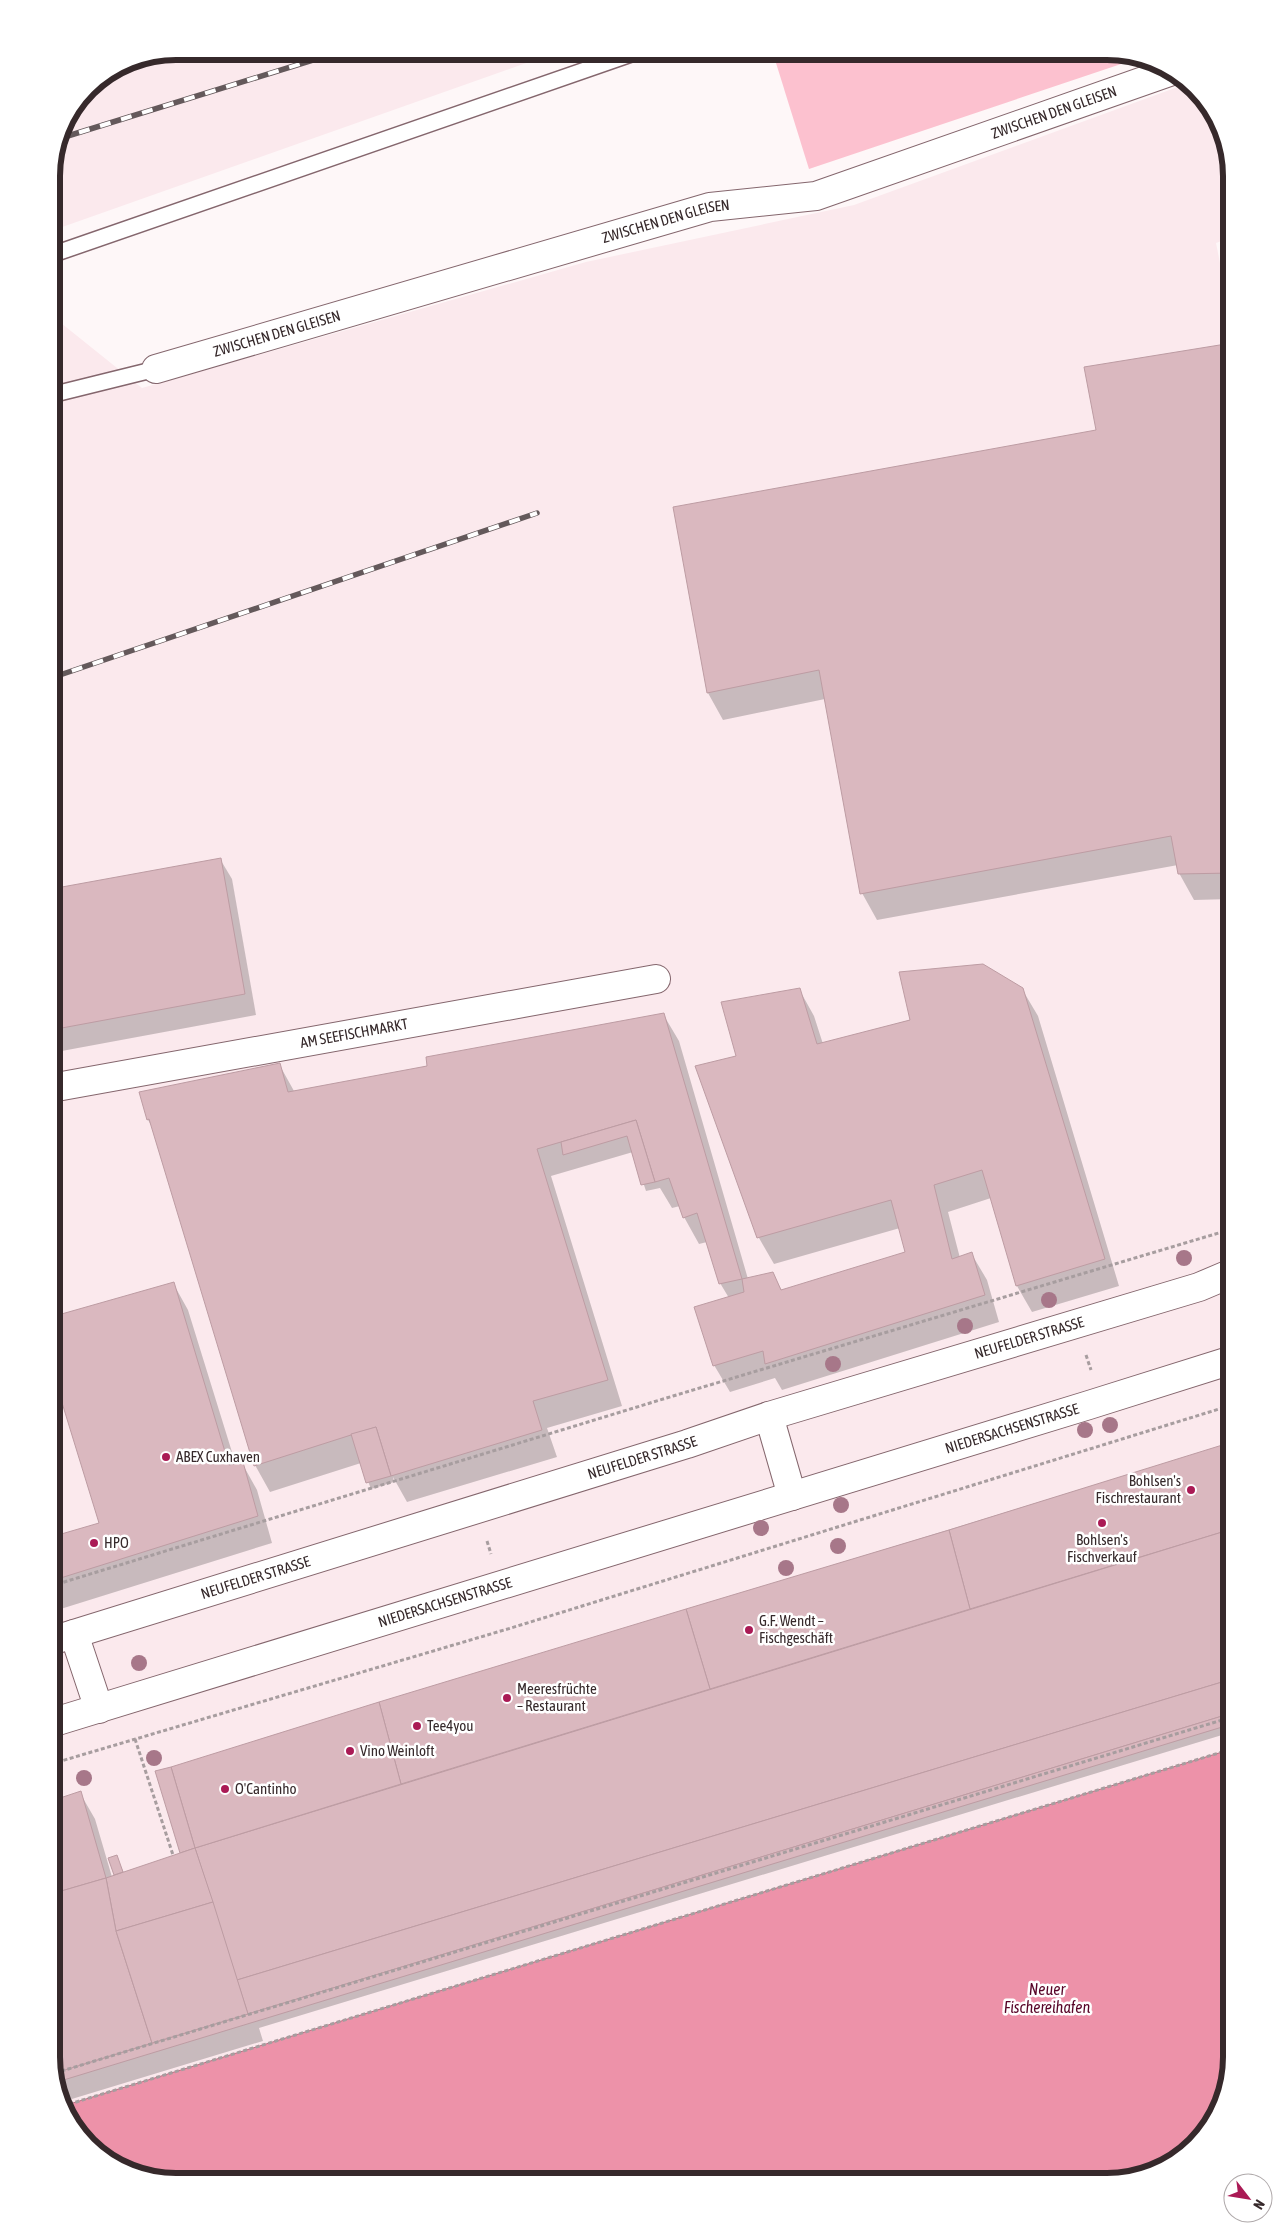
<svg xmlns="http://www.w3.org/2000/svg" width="1283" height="2233" viewBox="0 0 1283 2233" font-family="'Asap Condensed',sans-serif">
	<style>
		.built { fill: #fbe9ed }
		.green { fill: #fcc1cf }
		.water { fill: #ed92a9; stroke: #b67283 }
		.shadow { fill: #0003 }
		.building { fill: #dab8bf; stroke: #bd9ca3 }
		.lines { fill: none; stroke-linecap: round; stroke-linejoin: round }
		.lane-casing { stroke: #84666d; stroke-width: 18 }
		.street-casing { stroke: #84666d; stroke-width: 30 }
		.secondary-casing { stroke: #84666d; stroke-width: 30 }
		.path { stroke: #a79d9f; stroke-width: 3; stroke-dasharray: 4 2.5; stroke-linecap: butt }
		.lane { stroke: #fff; stroke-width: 15 }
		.street { stroke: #fff; stroke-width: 28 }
		.secondary { stroke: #fff; stroke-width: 28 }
		.rail-casing { stroke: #64595b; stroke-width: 5.5 }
		.rail { stroke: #fff; stroke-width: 4; stroke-dasharray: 11; stroke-linecap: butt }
		.tree { fill: #a77789 }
		.poi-dot { fill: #aa1a55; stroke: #fff; stroke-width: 2 }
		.labels { text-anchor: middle; stroke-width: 5; stroke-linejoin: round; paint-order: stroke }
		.street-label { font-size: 15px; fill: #36292b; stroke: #fff }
		.poi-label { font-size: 15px; fill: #36292b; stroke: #fff; text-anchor: start }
		.water-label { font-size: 16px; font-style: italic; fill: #580528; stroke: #fff }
		.rim { fill: none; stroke: #36292b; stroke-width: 6 }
	</style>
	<rect width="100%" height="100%" fill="#fef7f8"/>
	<!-- built -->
	<g class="built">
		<path d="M176,51H560L51,231L52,168L61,128L88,88L129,61Z"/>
		<path d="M1186,84L1219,121L1232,176V237L1216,243L1232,323V1749L63,2106L51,2057V315L142,388L586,262L854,205Z"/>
	</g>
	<!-- green -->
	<path class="green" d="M807,51L1115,52L1136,59L809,169L776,63Z"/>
	<!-- water -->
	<path class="water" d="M1232,1749V2057L1211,2126L1162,2169L1107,2182L168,2181L107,2161L64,2112L63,2106Z"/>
	<!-- shadow -->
	<g class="shadow">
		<path d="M1232,344V899L1194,900L1179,873L1178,865L877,920L862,893L825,699L723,720L708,693L674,508L1097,431Z"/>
		<path d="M220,859L232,879L256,1015L51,1053V891Z"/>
		<path d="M799,989L814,1016L823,1044L1022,989L1038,1016L1119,1286L1032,1312L1017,1286L991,1198L948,1212L960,1258L971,1253L987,1280L999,1322L782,1390L775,1378L730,1392L714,1365L729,1298L720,1283L707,1242L699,1244L684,1217L680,1206L672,1208L660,1188L646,1191L633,1152L551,1176L622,1406L547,1428L557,1457L407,1502L393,1477L394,1482L371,1489L361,1463L270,1492L255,1465L154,1130L148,1120L140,1093L279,1064L294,1091L429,1067L663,1014L679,1041L748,1279L773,1274L782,1291L906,1253L900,1228L774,1264L759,1238L737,1057Z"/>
		<path d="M173,1283L188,1310L236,1465L242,1463L257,1490L272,1543L51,1612V1538L100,1524Z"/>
		<path d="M1232,1443V1732L259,2028L263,2041L62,2102L51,2057L80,1793L95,1819L112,1877L116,1876L110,1858L116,1856L124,1873L182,1854L157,1772Z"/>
	</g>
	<!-- building -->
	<g class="building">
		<path d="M1232,343V873L1178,874L1171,836L860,894L819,670L707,693L673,507L1096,430L1084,367Z"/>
		<path d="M221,858L245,994L51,1030V889Z"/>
		<path d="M983,964L1023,988L1105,1259L1016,1286L982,1170L934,1185L952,1259L972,1252L985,1295L765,1364L763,1351L713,1366L694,1307L744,1292L742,1279L773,1272L781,1290L905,1252L891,1200L757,1238L695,1066L736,1056L721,1002L800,988L817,1044L910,1020L899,972Z"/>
		<path d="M664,1013L742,1279L719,1284L697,1213L683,1218L669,1178L655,1182L636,1120L537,1149L608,1380L533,1401L542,1430L391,1476L376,1427L254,1466L149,1119L147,1120L139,1092L280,1063L288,1092L427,1066L426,1057Z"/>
		<path d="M636,1120L655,1182L641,1185L627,1136L563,1155L561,1142Z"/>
		<path d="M174,1282L229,1465L243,1462L258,1516L51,1581V1537L99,1523L51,1367V1317Z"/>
		<path d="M376,1427L391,1476L366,1483L351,1434Z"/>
		<path d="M1232,1442V1529L970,1609L949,1530Z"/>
		<path d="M1232,1529V1679L237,1980L195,1848Z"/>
		<path d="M949,1530L970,1609L710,1689L686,1609Z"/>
		<path d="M686,1609L710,1689L401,1784L379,1702Z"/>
		<path d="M1232,1679V1713L248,2014L237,1980Z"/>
		<path d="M379,1702L401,1784L195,1848L171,1767Z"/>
		<path d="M1232,1713V1724L57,2082L55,2073Z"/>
		<path d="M171,1767L195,1848L180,1853L155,1771Z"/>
		<path d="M81,1791L106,1878L51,1894V1801Z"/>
		<path d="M195,1848L213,1902L116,1931L106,1878Z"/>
		<path d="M117,1855L123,1872L114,1875L108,1858Z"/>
		<path d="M106,1878L116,1931L152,2043L55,2073L51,2057V1894Z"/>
		<path d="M213,1902L248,2014L152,2043L116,1931Z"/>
	</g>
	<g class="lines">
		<!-- lane casing -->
		<g class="lane-casing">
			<g id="lane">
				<path d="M51,255L640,51"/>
				<path d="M51,395L156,369"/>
			</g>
		</g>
		<!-- street casing -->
		<g class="street-casing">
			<g id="street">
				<path id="s1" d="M156,369L710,207L816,196L1172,71"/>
				<path id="s2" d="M51,1088L656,979"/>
				<path d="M769,1416L792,1496"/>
				<path d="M74,1634L99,1709"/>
				<path id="s3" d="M51,1723L1089,1405L1232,1360"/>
			</g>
		</g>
		<!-- secondary casing -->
		<g class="secondary-casing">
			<g id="secondary">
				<path id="s4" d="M51,1641L687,1444L769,1416L1199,1287L1232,1273"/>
			</g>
		</g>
		<!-- path -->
		<g class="path">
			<path d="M1086,1355L1091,1370"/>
			<path d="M487,1541L491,1554"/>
			<path d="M51,1586L673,1396L1232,1229"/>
			<path d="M135,1739L173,1855"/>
			<path d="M51,1764L511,1628L1232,1405"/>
			<path d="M55,2073L1232,1717"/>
			<path d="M63,2106L1232,1749"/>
		</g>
		<!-- lane -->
		<use href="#lane" class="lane"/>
		<!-- street -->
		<use href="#street" class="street"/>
		<!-- secondary -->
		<use href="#secondary" class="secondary"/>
		<!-- rail casing -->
		<g class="rail-casing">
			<g id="rail">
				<path d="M58,139L342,51"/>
				<path d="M51,678L537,513"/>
			</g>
		</g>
		<!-- rail -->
		<use href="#rail" class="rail"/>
	</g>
	<!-- trees -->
	<g class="tree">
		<circle cx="1184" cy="1258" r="8"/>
		<circle cx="1049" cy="1300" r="8"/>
		<circle cx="965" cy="1326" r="8"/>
		<circle cx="833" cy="1364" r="8"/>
		<circle cx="1110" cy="1425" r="8"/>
		<circle cx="1085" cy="1430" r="8"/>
		<circle cx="841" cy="1505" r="8"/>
		<circle cx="761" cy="1528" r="8"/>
		<circle cx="838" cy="1546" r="8"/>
		<circle cx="786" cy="1568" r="8"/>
		<circle cx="139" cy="1663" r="8"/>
		<circle cx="154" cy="1758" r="8"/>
		<circle cx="84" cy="1778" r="8"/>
	</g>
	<!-- markers -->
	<g class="poi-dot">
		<circle cx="166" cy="1457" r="5"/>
		<circle cx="1191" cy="1490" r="5"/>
		<circle cx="1102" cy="1523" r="5"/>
		<circle cx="94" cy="1543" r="5"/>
		<circle cx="749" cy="1630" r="5"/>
		<circle cx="507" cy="1698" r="5"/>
		<circle cx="417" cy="1726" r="5"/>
		<circle cx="350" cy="1751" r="5"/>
		<circle cx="225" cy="1789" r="5"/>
	</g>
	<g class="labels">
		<!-- street labels -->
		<g class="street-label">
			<text dy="5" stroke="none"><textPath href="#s1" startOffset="936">ZWISCHEN DEN GLEISEN</textPath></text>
			<text dy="5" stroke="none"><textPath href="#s1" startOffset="531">ZWISCHEN DEN GLEISEN</textPath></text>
			<text dy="5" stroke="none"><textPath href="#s1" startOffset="126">ZWISCHEN DEN GLEISEN</textPath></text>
			<text dy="5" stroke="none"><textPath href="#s2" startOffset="308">AM SEEFISCHMARKT</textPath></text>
			<text dy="5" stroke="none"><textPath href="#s4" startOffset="1024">NEUFELDER STRASSE</textPath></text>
			<text dy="5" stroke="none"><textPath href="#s3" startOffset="1005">NIEDERSACHSENSTRASSE</textPath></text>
			<text dy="5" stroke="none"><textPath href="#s4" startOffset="619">NEUFELDER STRASSE</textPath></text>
			<text dy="5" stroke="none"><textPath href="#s4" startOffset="214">NEUFELDER STRASSE</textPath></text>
			<text dy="5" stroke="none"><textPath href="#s3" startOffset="412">NIEDERSACHSENSTRASSE</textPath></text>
		</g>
		<!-- poi labels -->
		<g class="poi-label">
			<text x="176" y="1462">ABEX Cuxhaven</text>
			<text x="1181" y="1486" text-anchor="end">Bohlsen's<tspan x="1181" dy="17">Fischrestaurant</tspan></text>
			<text x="1102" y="1545" text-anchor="middle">Bohlsen's<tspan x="1102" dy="17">Fischverkauf</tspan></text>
			<text x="104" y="1548">HPO</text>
			<text x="759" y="1626">G.F. Wendt –<tspan x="759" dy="17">Fischgeschäft</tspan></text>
			<text x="517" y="1694">Meeresfrüchte<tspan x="517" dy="17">– Restaurant</tspan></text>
			<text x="427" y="1731">Tee4you</text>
			<text x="360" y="1756">Vino Weinloft</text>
			<text x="235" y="1794">O'Cantinho</text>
		</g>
		<!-- water labels -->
		<g class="water-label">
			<text x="1047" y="1995">Neuer<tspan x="1047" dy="18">Fischereihafen</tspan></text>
		</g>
	</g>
	<!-- crop -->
	<path d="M0 0H1283V2233H0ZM176 60H1107A116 116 0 0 1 1223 176V2057A116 116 0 0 1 1107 2173H176A116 116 0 0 1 60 2057V176A116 116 0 0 1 176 60Z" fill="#fff" fill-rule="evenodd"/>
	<path class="rim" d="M176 60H1107A116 116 0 0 1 1223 176V2057A116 116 0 0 1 1107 2173H176A116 116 0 0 1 60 2057V176A116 116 0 0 1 176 60Z"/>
	<!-- north arrow -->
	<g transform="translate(1248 2198) rotate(121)"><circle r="24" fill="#ffffff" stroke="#afa9aa"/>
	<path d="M0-4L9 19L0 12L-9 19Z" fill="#aa1a55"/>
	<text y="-8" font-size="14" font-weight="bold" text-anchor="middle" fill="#36292b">N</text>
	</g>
</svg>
